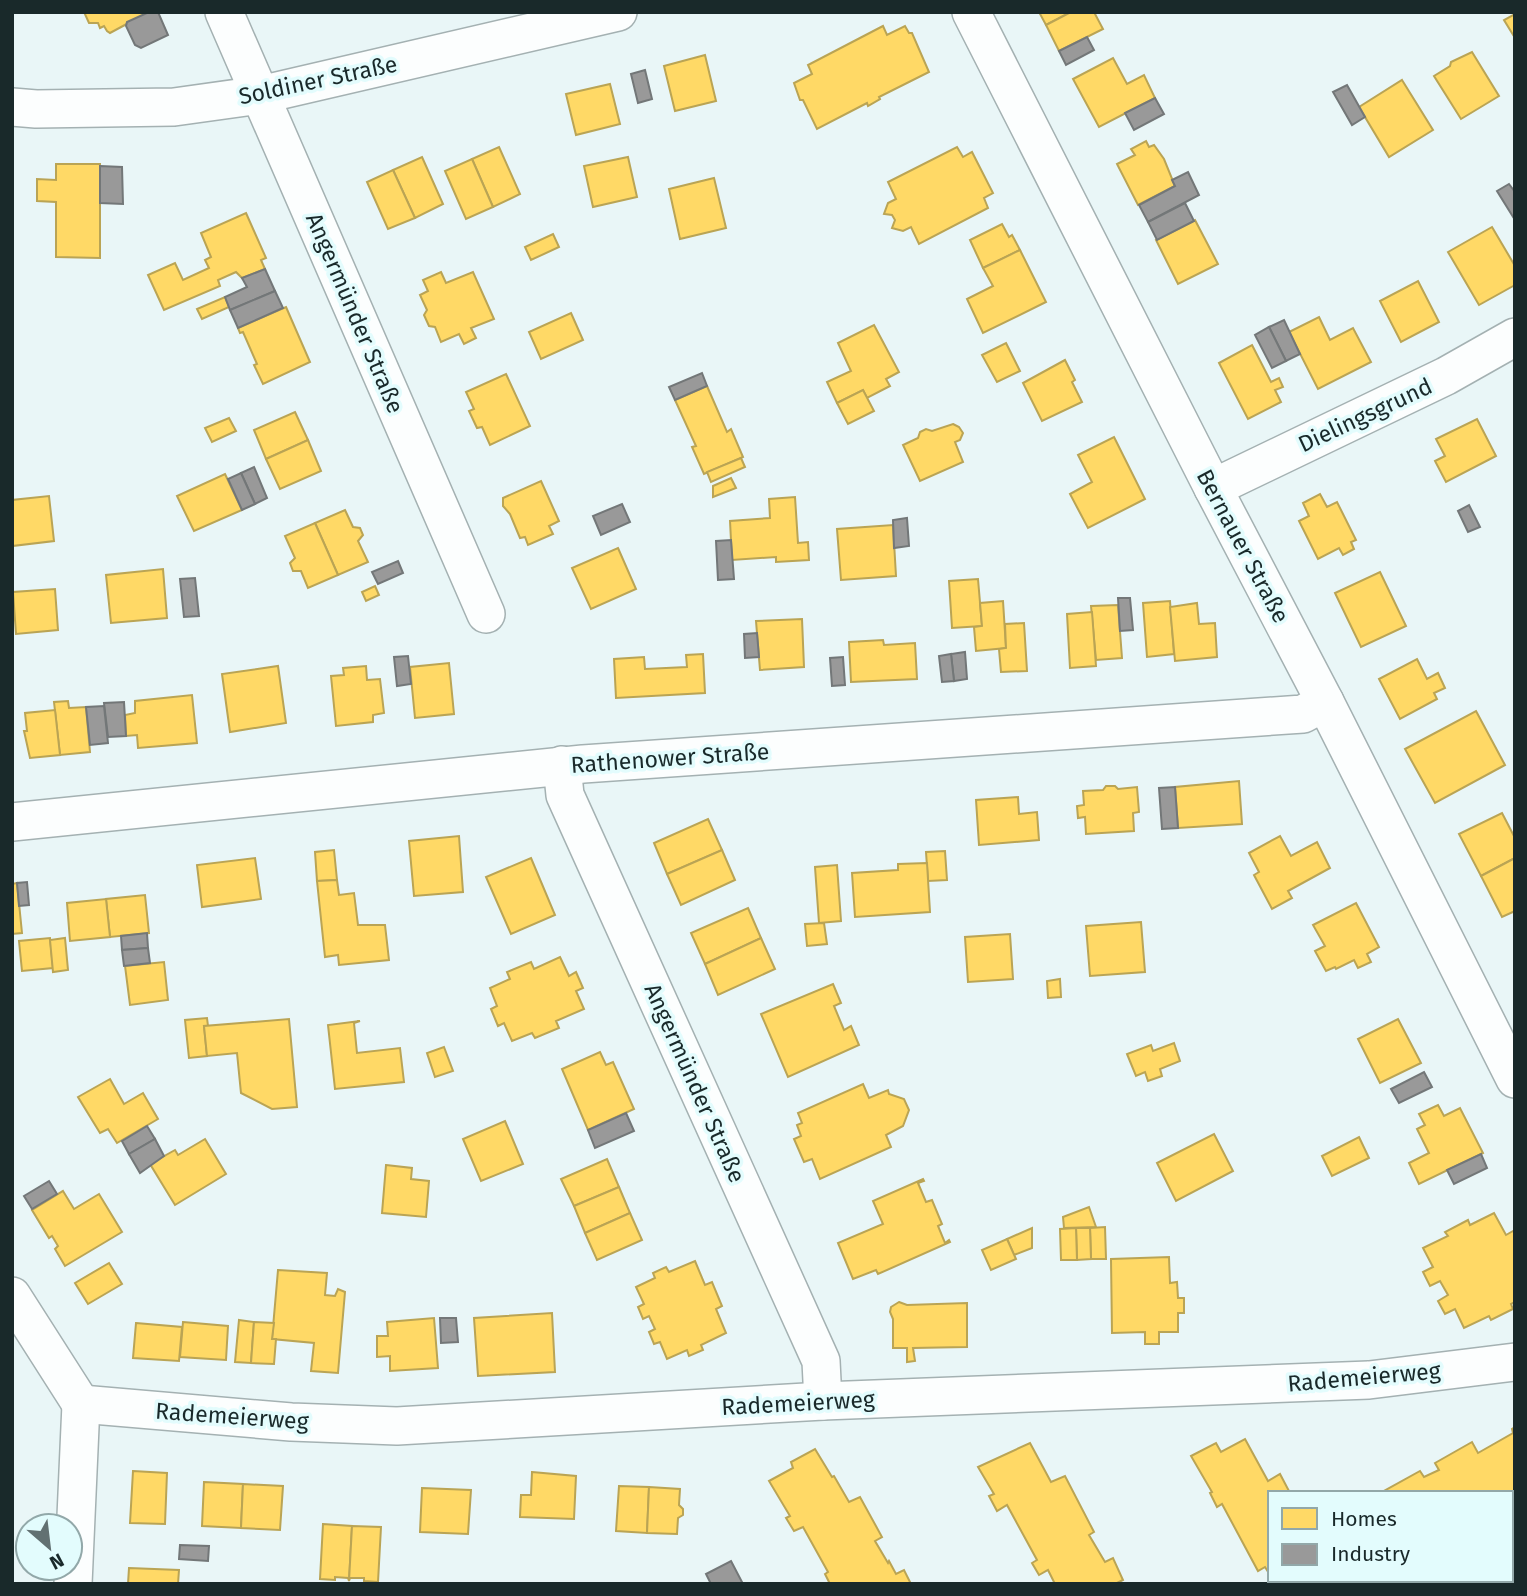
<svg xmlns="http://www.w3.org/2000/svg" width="1527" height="1596" viewBox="0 0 1527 1596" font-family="'Fira Sans',sans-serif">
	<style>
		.homes { fill: #ffd966; stroke: #baa454; stroke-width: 2 }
		.industry { fill: #999; stroke: #737778; stroke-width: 2 }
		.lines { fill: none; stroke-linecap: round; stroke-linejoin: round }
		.minor-casing { stroke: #a4b1b2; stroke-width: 40 }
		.minor { stroke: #fcfefe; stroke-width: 37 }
		.labels { text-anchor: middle; stroke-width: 7; stroke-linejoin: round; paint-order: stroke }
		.street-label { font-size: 23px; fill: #19292a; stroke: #e3fcfd }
	</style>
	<rect width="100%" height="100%" fill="#e9f6f7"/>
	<!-- homes -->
	<g class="homes">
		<path d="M84,12H149L110,33L107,31L104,26L100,28L98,23H89Z"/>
		<path d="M1039,12H1071L1046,25Z"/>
		<path d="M1071,12H1094L1103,29L1059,51L1046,25Z"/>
		<path d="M1515,14V38L1504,20Z"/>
		<path d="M883,26L887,35L905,26L909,33H912L929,72L879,97L880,99L868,106L867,103L817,129L803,100H800L794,83L812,74L808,65Z"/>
		<path d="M1472,52L1499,96L1461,119L1434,76L1450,66L1451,62Z"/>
		<path d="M705,55L716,101L675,111L664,66Z"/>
		<path d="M1113,58L1127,84L1144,75L1155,98L1099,127L1073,79Z"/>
		<path d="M1402,80L1433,130L1389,157L1359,107Z"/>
		<path d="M610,84L620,124L576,135L566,94Z"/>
		<path d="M1146,141L1149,147L1154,145L1164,159L1175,186L1138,205L1117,164L1135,155L1131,149Z"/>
		<path d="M499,147L520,194L493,207L472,159Z"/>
		<path d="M957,147L963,157L972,152L993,193L984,198L988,208L919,244L911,227L903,231L892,228L895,220L892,215L884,214L888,203L896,199L888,182Z"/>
		<path d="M422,157L443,204L415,218L393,170Z"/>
		<path d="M628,157L637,197L593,207L584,166Z"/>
		<path d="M472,159L493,207L466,219L445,171Z"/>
		<path d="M56,164H100V258L56,257V202L37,201V179L56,180Z"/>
		<path d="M393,170L415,218L388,229L367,182Z"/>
		<path d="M714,178L726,228L680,239L669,189Z"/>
		<path d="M246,213L266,258L261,260L265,269L242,278L236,272L218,280L220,286L164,310L148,275L175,263L183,280L209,268L205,260L211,257L201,233Z"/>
		<path d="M1195,220L1218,264L1178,284L1156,240Z"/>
		<path d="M1002,224L1009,237L1012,235L1020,250L983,268L970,240Z"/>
		<path d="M1492,227L1515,266V285L1479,305L1448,252Z"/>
		<path d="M553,234L559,247L531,260L525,247Z"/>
		<path d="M1020,250L1046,302L983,333L967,299L993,286L983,268Z"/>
		<path d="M441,272L446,283L473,272L494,319L471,328L476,338L464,344L459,334L441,342L435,327L429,326L424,315L427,310L420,295L428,291L423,280Z"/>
		<path d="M1418,281L1439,322L1401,342L1380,301Z"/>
		<path d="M225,297L229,307L202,319L197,309Z"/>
		<path d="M286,307L310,362L263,384L254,365L257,364L243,332L240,333L238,328Z"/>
		<path d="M571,313L583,340L541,359L529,332Z"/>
		<path d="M1319,317L1330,340L1353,328L1371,362L1318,389L1289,332Z"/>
		<path d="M874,325L899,372L886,379L890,386L867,398L863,390L837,403L827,382L851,371L838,343Z"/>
		<path d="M1006,343L1020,371L997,382L982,355Z"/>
		<path d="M1252,345L1271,382L1279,378L1283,387L1275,390L1281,402L1248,419L1219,363Z"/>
		<path d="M1065,360L1075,380L1072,382L1082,402L1042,421L1023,383Z"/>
		<path d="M506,374L530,426L490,445L482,427L477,428L469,411L474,409L466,392Z"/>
		<path d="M707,386L727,432L731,429L743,457L704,474L692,447L696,446L675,400Z"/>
		<path d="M863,390L874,411L848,424L837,403Z"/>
		<path d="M295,412L308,440L266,459L254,430Z"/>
		<path d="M229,418L236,431L212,442L205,428Z"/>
		<path d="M1477,419L1496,456L1446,482L1435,461L1445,456L1436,439Z"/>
		<path d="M953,424L959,427L963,433L960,440L955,442L963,462L920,481L903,445L918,438L920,432L926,429L932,431Z"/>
		<path d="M1114,437L1145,499L1088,528L1070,494L1092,482L1078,455Z"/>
		<path d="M308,440L321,471L280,489L266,459Z"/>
		<path d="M741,458L745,467L711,482L707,472Z"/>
		<path d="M225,474L242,510L194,531L177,496Z"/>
		<path d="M731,478L736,488L713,497V486Z"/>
		<path d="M541,481L559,521L549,526L553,534L528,545L525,537L520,538L510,514L503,506V498Z"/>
		<path d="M1320,494L1327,507L1337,502L1356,540L1351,542L1354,549L1343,555L1339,548L1318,559L1299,521L1309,516L1303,503Z"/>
		<path d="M49,496L54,541L12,546V500Z"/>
		<path d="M795,497L798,543L808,542L809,560L776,562V557L732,560L730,521L770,518L769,499Z"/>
		<path d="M345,510L353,527L360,528L363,535L358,541L368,562L338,575L315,523Z"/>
		<path d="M315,523L338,575L308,588L301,571H293L290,563L295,558L285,536Z"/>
		<path d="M893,525L896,576L841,580L837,529Z"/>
		<path d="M618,548L636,589L591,609L572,568Z"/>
		<path d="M163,569L167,618L111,623L106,575Z"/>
		<path d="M1380,572L1406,626L1361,647L1335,593Z"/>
		<path d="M978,579L982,626L952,628L949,581Z"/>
		<path d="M375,586L379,595L366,601L362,592Z"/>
		<path d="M55,589L58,630L16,634L13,592Z"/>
		<path d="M1003,601L1006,648L976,651L974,627L982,626L980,603Z"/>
		<path d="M1170,601L1174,654L1147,657L1143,603Z"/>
		<path d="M1197,603L1199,624L1215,623L1217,657L1175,661L1170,607Z"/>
		<path d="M1118,605L1122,658L1096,660L1091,606Z"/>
		<path d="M1092,612L1096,666L1070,668L1067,614Z"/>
		<path d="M802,619L804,667L760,670L756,621Z"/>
		<path d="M1024,623L1027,671L1001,672L999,649L1006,648L1005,624Z"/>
		<path d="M883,640L884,645L915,643L917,679L851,682L849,642Z"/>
		<path d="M703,654L705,693L616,698L614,659L644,657L645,669L687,667L686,655Z"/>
		<path d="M1417,659L1427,679L1438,673L1445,688L1434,693L1437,699L1400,719L1379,679Z"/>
		<path d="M449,663L454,714L415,718L410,667Z"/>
		<path d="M278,666L286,723L230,732L222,674Z"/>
		<path d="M366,666L367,680L380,679L384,713L373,715V722L336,726L331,676L344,675L343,668Z"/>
		<path d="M192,695L197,743L138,748L137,735L126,736L125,715L135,713V701Z"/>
		<path d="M68,701L69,708L86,707L90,752L60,755L54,702Z"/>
		<path d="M55,710L60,755L30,758L24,731H27L25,713Z"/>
		<path d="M1476,711L1505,765L1435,803L1405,749Z"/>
		<path d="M1239,781L1242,824L1178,828L1175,787Z"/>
		<path d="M1106,786H1115L1118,789L1137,787L1139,812L1133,813L1134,831L1086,834L1085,817L1078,818L1077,806L1084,805L1083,791L1103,790Z"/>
		<path d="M1018,797L1019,814L1037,812L1039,840L979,845L976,800Z"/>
		<path d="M1502,813L1515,838V858L1481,876L1459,834Z"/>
		<path d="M708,819L722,850L667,874L654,843Z"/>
		<path d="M459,836L463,892L414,896L409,841Z"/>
		<path d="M1280,836L1291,856L1317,842L1330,868L1288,891L1292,898L1272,909L1254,875L1259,872L1249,853Z"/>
		<path d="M334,850L337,880L317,881L315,852Z"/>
		<path d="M722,850L735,880L681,905L667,874Z"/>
		<path d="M945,851L947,880L928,881L926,852Z"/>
		<path d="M255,858L261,899L202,907L197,865Z"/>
		<path d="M531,858L555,915L511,934L486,877Z"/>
		<path d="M1515,858V911L1502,917L1481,876Z"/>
		<path d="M927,863L930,912L855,917L852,873L898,870V864Z"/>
		<path d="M837,865L841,921L819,923L815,867Z"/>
		<path d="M337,880L339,895L354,893L358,925H385L389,960L339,965L338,955L325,957L317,881Z"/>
		<path d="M17,883L22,933L12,934V884Z"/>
		<path d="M145,895L149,933L110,937L106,899Z"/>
		<path d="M106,899L110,937L70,941L67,903Z"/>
		<path d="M1356,903L1379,947L1367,954L1371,962L1358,968L1354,960L1336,969L1335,967L1326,971L1315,951L1325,946L1313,925Z"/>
		<path d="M748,908L761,938L705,964L691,933Z"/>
		<path d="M1141,922L1145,972L1090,976L1086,926Z"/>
		<path d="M824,923L827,944L807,946L805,924Z"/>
		<path d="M1010,934L1013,979L968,982L965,937Z"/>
		<path d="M50,938L53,968L22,971L19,941Z"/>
		<path d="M65,938L68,970L53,972L50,940Z"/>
		<path d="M761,938L775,969L718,995L705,964Z"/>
		<path d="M560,957L569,976L576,972L583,988L576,991L584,1009L556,1021L559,1028L535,1038L532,1033L512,1041L504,1023L498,1026L491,1009L497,1006L490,988L510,979L507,972L531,962L534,969Z"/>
		<path d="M164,962L168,1000L130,1005L125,966Z"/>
		<path d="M1060,979L1061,997L1048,998L1047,981Z"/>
		<path d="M833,984L841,1003L834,1006L844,1030L851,1026L859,1045L788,1077L761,1014Z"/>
		<path d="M207,1018L208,1026H204L207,1056L189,1058L185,1020Z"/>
		<path d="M289,1019L297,1107L272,1109L241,1093L237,1053L207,1056L204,1026Z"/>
		<path d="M1398,1019L1421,1063L1380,1083L1358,1039Z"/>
		<path d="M360,1021L354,1023L357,1053L400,1048L404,1082L335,1089L328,1025Z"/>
		<path d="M1174,1043L1180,1061L1160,1069L1162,1076L1148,1081L1145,1072L1136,1076L1127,1054L1151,1045L1153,1051Z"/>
		<path d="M444,1047L453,1071L435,1077L427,1053Z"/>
		<path d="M600,1052L606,1065L613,1062L634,1109L588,1130L562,1069Z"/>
		<path d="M110,1079L124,1104L143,1093L158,1119L117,1143L108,1129L100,1133L78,1097Z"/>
		<path d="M863,1084L869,1098L888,1090L889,1094L904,1099L909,1110L903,1126L886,1135L891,1147L820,1179L812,1159L804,1162L794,1139L801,1136L797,1125L802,1123L798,1113Z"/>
		<path d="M1438,1105L1444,1116L1460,1108L1483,1153L1419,1184L1409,1163L1429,1153L1417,1129L1425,1125L1419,1114Z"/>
		<path d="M505,1121L523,1164L481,1181L463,1139Z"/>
		<path d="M1214,1134L1233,1171L1176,1201L1157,1163Z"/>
		<path d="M1359,1137L1369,1158L1332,1176L1322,1156Z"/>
		<path d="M205,1139L226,1174L175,1205L150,1164L175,1150L178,1155Z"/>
		<path d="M607,1159L619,1187L574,1206L561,1179Z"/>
		<path d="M386,1165L412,1168L411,1179L429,1181L426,1217L382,1213Z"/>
		<path d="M923,1179L924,1181L918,1183L926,1202L932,1200L942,1224L938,1226L945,1243L949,1240L950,1242L878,1274L876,1270L853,1279L838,1243L883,1224L873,1201Z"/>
		<path d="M619,1187L630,1213L585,1233L574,1206Z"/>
		<path d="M63,1191L74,1209L99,1194L122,1232L65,1266L55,1249L58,1246L52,1236L49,1238L32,1210Z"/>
		<path d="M1089,1207L1096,1227L1064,1228L1063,1217Z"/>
		<path d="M630,1213L642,1240L597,1260L585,1233Z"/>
		<path d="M1494,1213L1506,1235L1513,1231L1515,1234V1302L1511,1304L1513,1309L1491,1320L1489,1316L1464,1328L1455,1309L1445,1314L1438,1301L1448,1295L1440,1281L1430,1286L1423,1272L1433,1267L1423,1248L1448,1236L1445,1232L1468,1220L1470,1225Z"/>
		<path d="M1105,1227L1106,1259H1091L1090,1228Z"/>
		<path d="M1032,1228V1248L1014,1255L1007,1239Z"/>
		<path d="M1076,1228H1090L1091,1259L1077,1260Z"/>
		<path d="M1076,1228L1077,1260H1061L1060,1229Z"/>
		<path d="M1007,1239L1016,1259L991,1270L982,1250Z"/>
		<path d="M1169,1257L1170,1283L1177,1282L1178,1298H1184V1313H1178V1332H1159V1344H1145V1332L1112,1333L1111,1259Z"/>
		<path d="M695,1261L705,1285L712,1282L722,1306L716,1309L726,1333L701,1345L703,1350L689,1356L687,1350L667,1359L660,1342L654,1344L649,1332L655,1329L649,1316L643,1319L638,1307L644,1304L636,1287L655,1278L653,1273L666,1267L669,1272Z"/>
		<path d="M109,1263L122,1284L88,1304L75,1283Z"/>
		<path d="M278,1270L327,1273L325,1295L335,1296L338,1289L345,1292L338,1373L311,1371L314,1343L272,1339Z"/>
		<path d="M899,1302L907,1305L967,1303V1347L913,1348L915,1361L907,1362V1348H893V1319L890,1312L891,1307Z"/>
		<path d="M552,1313L555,1372L478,1376L474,1318Z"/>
		<path d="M434,1318L438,1368L390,1371V1356L377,1357V1336H388L387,1322Z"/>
		<path d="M239,1320L254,1322L251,1363L235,1362Z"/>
		<path d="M183,1322L228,1326L226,1360L180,1357Z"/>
		<path d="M254,1322L274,1323L272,1339H276L274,1364L251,1363Z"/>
		<path d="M136,1323L182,1327L179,1361L133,1358Z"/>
		<path d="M1515,1427V1499L1511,1501V1493H1385L1384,1491L1420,1471L1424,1477L1439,1470L1435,1463L1472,1442L1478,1453L1513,1433L1512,1429Z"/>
		<path d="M1245,1439L1268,1481L1280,1474L1290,1493H1270V1575L1265,1567L1258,1571L1222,1504L1217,1507L1210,1493L1212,1492L1191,1456L1216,1443L1221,1452Z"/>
		<path d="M1030,1443L1051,1482L1065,1476L1094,1532L1089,1535L1105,1562L1113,1558L1123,1580L1115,1584H1055L1048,1570L1039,1575L1032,1563L1037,1560L1007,1505L997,1511L989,1496L994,1494L978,1467Z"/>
		<path d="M815,1449L832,1477L834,1476L849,1502L860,1497L882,1537L875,1541L888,1563L889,1561L896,1574L904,1570L911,1584H830L825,1574L828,1572L803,1527L794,1531L786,1518L790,1516L769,1481L793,1468L791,1462Z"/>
		<path d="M133,1471L167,1473L165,1524L130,1523Z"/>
		<path d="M532,1472L576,1476L574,1519L520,1517L521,1495H531Z"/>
		<path d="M204,1482L243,1484L241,1528L202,1526Z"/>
		<path d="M243,1484L283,1486L280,1530L241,1528Z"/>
		<path d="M619,1486L649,1487L647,1533L616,1531Z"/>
		<path d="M649,1487L680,1489L679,1505L683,1509V1515L678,1518L677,1534L647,1533Z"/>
		<path d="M422,1488L471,1490L468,1534L420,1532Z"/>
		<path d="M323,1524L352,1526L349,1581L348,1578L335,1577V1580L320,1579Z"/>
		<path d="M352,1526L381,1527L378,1582L364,1581V1578H350L349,1581Z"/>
		<path d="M129,1568L179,1570L178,1584H128Z"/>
		<path d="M1273,1580H1331L1325,1584H1275Z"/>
	</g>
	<!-- industry -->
	<g class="industry">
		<path d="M149,12H158L168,35L141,48L135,45L126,26L127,22Z"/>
		<path d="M1087,37L1094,50L1066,65L1059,51Z"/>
		<path d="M645,70L652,99L638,103L631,74Z"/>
		<path d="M1347,85L1365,117L1352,125L1333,92Z"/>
		<path d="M1155,98L1164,114L1134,130L1125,113Z"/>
		<path d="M100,166L122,167L123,204L100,203Z"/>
		<path d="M1188,172L1199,195L1148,222L1139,205L1175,186L1172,180Z"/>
		<path d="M1509,184L1515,192V220L1497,191Z"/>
		<path d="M1185,203L1194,221L1157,240L1148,222Z"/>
		<path d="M265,269L275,291L230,310L225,297L247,287L242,278Z"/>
		<path d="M275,291L283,308L238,328L230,310Z"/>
		<path d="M1284,320L1300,354L1286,361L1269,327Z"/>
		<path d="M1269,327L1286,361L1272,368L1255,335Z"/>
		<path d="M702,373L707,386L675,400L669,387Z"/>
		<path d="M254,467L267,498L255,504L241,473Z"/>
		<path d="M241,473L255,504L242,510L228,479Z"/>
		<path d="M622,504L630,522L601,535L593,516Z"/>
		<path d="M1469,505L1480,527L1468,532L1458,511Z"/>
		<path d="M907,518L909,546L894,548L893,520Z"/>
		<path d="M731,540L734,579L718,580L716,541Z"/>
		<path d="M398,561L403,573L378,584L372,572Z"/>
		<path d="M195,578L199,616L184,617L180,579Z"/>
		<path d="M1118,598H1130L1133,630L1120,631Z"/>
		<path d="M757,633L759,657L745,658L744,634Z"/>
		<path d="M965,652L967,679L954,681L951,654Z"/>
		<path d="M951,654L954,681L942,682L939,656Z"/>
		<path d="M408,656L411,684L397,686L394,657Z"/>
		<path d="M843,657L845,685L832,686L830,658Z"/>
		<path d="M124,702L126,736L108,737L104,703Z"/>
		<path d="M104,706L108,743L90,745L86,707Z"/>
		<path d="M1175,787L1178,828L1162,829L1159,788Z"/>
		<path d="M27,882L29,905L19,906L17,883Z"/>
		<path d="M147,933L148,948L122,950L121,936Z"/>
		<path d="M148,948L150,963L124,966L122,950Z"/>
		<path d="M1424,1072L1432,1087L1399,1103L1391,1089Z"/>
		<path d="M626,1113L634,1131L595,1148L588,1130Z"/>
		<path d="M147,1126L155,1139L129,1154L122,1141Z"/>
		<path d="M155,1139L164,1156L140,1173L129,1154Z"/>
		<path d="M1481,1154L1487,1168L1454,1184L1447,1170Z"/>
		<path d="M49,1181L57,1194L32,1209L24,1196Z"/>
		<path d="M440,1318H456L458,1342L441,1343Z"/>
		<path d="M1515,1532V1573L1511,1567V1534Z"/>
		<path d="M180,1545L209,1546L208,1561L179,1559Z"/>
		<path d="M731,1561L743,1584H711L706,1574Z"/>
	</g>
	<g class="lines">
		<!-- minor casing -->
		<g class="minor-casing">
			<g id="minor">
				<path d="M224,12L486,614"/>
				<path d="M971,12L1213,488L1325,702L1515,1079"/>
				<path d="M12,107L36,109L174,107L260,95L618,12"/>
				<path d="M1213,488L1446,376L1515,337"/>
				<path d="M562,765L565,795L821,1361L823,1401"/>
				<path d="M12,822L583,764L1303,714L1325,702"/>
				<path d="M12,1296L81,1404"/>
				<path d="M81,1404L291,1422L397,1426L823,1401L1369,1380L1515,1362"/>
				<path d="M73,1584L81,1404"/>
			</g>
		</g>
		<!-- minor -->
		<use href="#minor" class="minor"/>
	</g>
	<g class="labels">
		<!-- street labels -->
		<g class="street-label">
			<text transform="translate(318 80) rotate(-12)" y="8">Soldiner Straße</text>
			<text transform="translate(355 313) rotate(67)" y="8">Angermünder Straße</text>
			<text transform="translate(1365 415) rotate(-25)" y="8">Dielingsgrund</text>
			<text transform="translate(1243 546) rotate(62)" y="8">Bernauer Straße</text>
			<text transform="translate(670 758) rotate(-4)" y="8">Rathenower Straße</text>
			<text transform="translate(695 1083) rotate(66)" y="8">Angermünder Straße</text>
			<text transform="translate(1364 1377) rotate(-5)" y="8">Rademeierweg</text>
			<text transform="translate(798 1403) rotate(-3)" y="8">Rademeierweg</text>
			<text transform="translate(232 1416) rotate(4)" y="8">Rademeierweg</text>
		</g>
	</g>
	<!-- border -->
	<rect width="1527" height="1596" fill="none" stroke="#19292a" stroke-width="28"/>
	<!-- legend -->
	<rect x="1268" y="1491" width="245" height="91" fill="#e3fcfd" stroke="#92a8a9" stroke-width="2"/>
	<rect x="1282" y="1508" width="35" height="21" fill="#ffd966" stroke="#92a8a9" stroke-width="2"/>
	<text x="1331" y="1526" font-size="21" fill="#19292a">Homes</text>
	<rect x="1282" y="1544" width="35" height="21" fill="#999999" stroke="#92a8a9" stroke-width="2"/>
	<text x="1331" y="1561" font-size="21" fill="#19292a">Industry</text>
	<!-- north arrow -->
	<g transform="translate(49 1547) rotate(152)"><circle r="33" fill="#e3fcfd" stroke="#92a8a9" stroke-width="2"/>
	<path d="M0-5L12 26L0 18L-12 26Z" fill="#627172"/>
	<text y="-10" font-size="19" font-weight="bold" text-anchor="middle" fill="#19292a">N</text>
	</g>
</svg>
